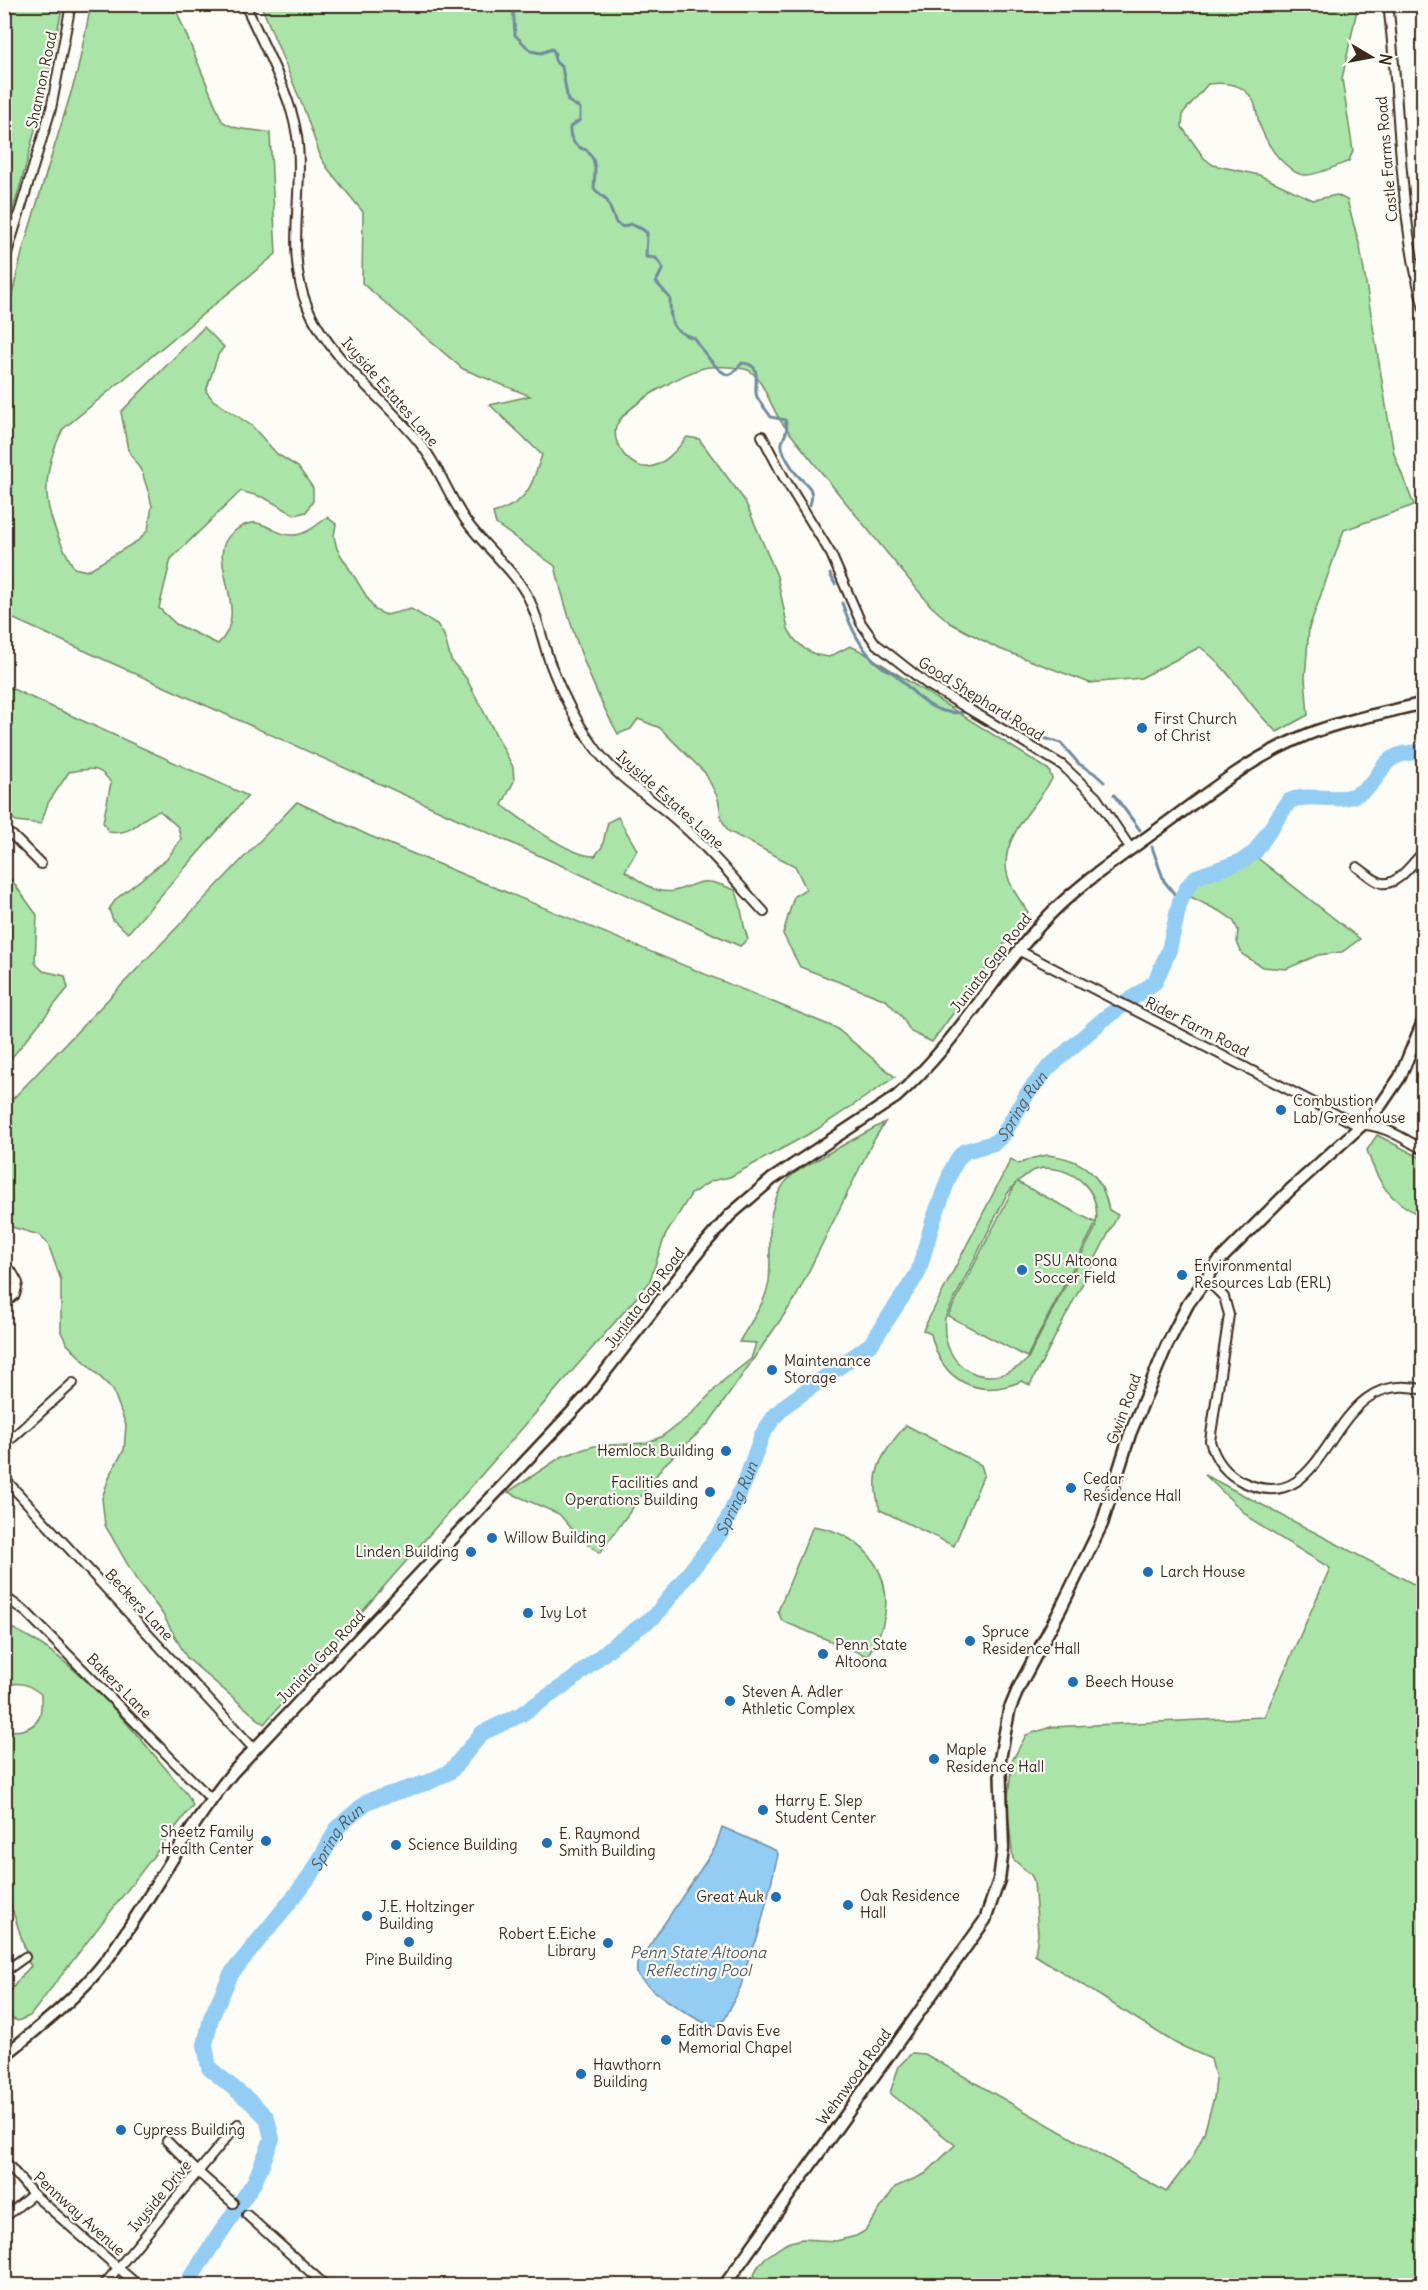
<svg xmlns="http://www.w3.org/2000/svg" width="1428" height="2290" viewBox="0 0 1428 2290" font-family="Delius,sans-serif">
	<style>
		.green { fill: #aae4a8; stroke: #728763; stroke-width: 1.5; fill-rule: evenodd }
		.water { fill: #93cdf3; stroke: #708c9e; stroke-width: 1.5 }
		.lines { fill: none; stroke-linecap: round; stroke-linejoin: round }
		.stream { stroke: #708c9e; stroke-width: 3 }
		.river { stroke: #93cdf3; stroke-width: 16 }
		.street-casing { stroke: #3b2a1e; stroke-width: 12 }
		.secondary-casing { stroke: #3b2a1e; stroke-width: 15 }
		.street { stroke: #fdfcf7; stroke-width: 8 }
		.secondary { stroke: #fdfcf7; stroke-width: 10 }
		.poi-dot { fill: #1f6fb2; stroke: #fdfcf7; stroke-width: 2 }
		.labels { text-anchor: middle; stroke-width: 4.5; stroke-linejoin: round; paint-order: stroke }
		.street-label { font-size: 15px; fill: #3b2a1e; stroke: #fdfcf7 }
		.poi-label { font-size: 15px; fill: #3b2a1e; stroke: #fdfcf7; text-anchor: start }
		.water-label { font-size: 16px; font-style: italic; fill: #555b5e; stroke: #fdfcf7 }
	</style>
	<rect width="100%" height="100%" fill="#fdfcf7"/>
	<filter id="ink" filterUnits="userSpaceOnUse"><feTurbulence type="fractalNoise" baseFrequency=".0167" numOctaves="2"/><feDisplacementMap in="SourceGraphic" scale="12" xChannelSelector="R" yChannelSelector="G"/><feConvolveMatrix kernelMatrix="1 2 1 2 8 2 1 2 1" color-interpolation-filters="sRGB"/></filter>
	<g filter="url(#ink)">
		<!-- green -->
		<g class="green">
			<path d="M5,4L63,5C46,81 31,159 5,234Z"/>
			<path d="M91,5H174L222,121C236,132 254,128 270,133L276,254L63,429C36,483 45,517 74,568L87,571L139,540L148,530L152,506L149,494L142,472L128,450L121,412L204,327L224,347L218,355L206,391L213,400L252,426L277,454L298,467L313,488V501L306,512L295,515L265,498L241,491L171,559L159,608L176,624L218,644C254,610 202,558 232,533C262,508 269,537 295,535C306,534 319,524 327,517L336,524L334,536L337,549L375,610L386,615L411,609L437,624L444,635L451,660L466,678L513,767L514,781L502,805C524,821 570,857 595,856L602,847L608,822L618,817L637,850L625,871C635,877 646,887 657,890C674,895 683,887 698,883C711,879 723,886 735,890C743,905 741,922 748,939L740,946L5,615V323L23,249L77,73Z"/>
			<path d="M261,5H1358L1342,79L1353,151L1349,161C1339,165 1315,176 1305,175C1297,175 1291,169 1285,164C1273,154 1266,141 1260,126C1257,118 1257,107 1253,100C1243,83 1225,82 1208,84L1183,113L1182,127L1204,158L1213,165L1259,175L1313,200L1337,195L1347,200L1360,247L1394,454L1414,505L1344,530L1309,628L1305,678L1308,715L1277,732C1248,707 1231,669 1200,647L1141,678L1090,683L997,648L950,623L931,606C881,546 831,485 782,423C771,409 762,373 745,369C735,367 719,366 709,367C688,369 622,407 616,427C611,444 631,470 649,467C665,465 678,448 687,437L699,439L745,501L777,576L788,629L795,640L805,649L817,655L829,657L850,646L861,651L1049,770L1052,779C1037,805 1005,833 1006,865C1006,882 1019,899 1028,912L932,1042L911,1032L902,1017L886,1000L800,967L783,934L794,896L806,889L795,866L728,831L722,820L718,798L705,773L660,728L638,719L631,729L618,734C588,681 569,625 555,566L496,524L493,513C529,502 530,488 542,455L490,405L530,396L463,369L362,283L363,212L328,169L321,158L305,112Z"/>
			<path d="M4,685L248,796L128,933L113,920L109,909L116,899L167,859L181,839L178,827L160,811C138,817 135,836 109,832L103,822L111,783C99,764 89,769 69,772L48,803L41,824L16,821L5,812Z"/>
			<path d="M297,802L370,836L836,1028L895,1077L816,1130L730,1177L711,1181L691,1194L665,1236L649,1283L264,1724L187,1658L162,1613L136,1579L105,1525L102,1498L111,1472L124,1450L126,1425L113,1390L67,1344L61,1332V1280L48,1244L39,1235L5,1225L4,1108Z"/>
			<path d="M1255,856L1360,939L1342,952L1318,955L1286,969L1262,967L1242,954L1237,942L1238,930L1233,920L1223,913L1191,897L1193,884C1213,870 1230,858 1255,856Z"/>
			<path d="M4,870L37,915L35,963L43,971L65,976L68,988L5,1066Z"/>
			<path d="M885,1122L872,1143L795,1299L709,1423L663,1466L600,1553L579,1537L559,1514L508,1492L561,1457L578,1451L594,1446L645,1443L661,1437L689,1416L724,1380L751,1359L756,1343L739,1342C749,1324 766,1303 769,1281C773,1245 761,1206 790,1177C800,1168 814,1162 825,1155C845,1144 865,1133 885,1122Z"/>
			<path d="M1377,1135L1423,1159V1217C1390,1201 1378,1185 1367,1150Z"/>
			<path d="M1048,1155C1084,1159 1102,1175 1109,1210L1118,1215L1030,1385L1022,1381C977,1400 941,1381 931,1334L923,1330L1011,1159L1019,1164L1033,1158ZM1043,1168C1075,1168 1101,1190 1096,1223L1017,1182L1032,1171ZM1016,1183L948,1316L1027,1357L1095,1225L1096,1227L1027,1360C989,1395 939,1369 945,1318L1007,1194Z"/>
			<path d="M906,1425L981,1465L984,1474L954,1546L880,1510C868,1473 882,1453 906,1425Z"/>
			<path d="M1205,1475L1423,1589V2285H750L757,2268L765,2258L787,2243L802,2239L836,2241L856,2236L865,2231L895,2187L925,2174L955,2145L890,2093L899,2066L912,2053L925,2054L1166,2192L1192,2158L1204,2133L1214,2098L1216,2079L1211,2059L1175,2043L1035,1955L1038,1934L1034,1881L1031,1875L1013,1859L1007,1805L1012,1761L1026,1735L1051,1727L1264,1717L1330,1568L1254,1522Z"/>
			<path d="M813,1526C881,1536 907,1601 867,1656L782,1621L778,1611Z"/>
			<path d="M5,1625C77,1655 137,1735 187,1794L193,1805L30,2016L18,2021L7,2017C9,1989 12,1986 31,1966L25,1957L26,1952L8,1896L4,1855V1729C17,1733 32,1730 39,1718C42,1712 41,1701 41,1694C29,1685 19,1680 5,1686Z"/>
		</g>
		<!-- water -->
		<path class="water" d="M722,1827L777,1851L778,1855L758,1936L746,1966L741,1986L725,2019L715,2027C700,2023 642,1987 637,1973C636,1970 637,1967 637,1964L715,1848Z"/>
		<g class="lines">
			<!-- stream -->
			<g class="stream">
				<path d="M513,4L515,35L531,51L541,53L552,49L555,53C553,60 556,63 562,67L568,101L580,108V120L570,127C569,138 575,148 587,150L593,159L595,168L594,189L607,200L616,223L623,227L630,224L642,229L647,233L646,257L656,258L663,268L656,282L670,298C670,322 670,331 694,338C702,349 715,370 728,375L733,373L742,363C765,364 752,385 757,397C761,404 767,411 771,417L785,420C789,431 785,433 782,443C780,450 789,463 793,469C801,484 817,484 810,505"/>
				<path d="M830,574L835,584"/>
				<path d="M842,603C850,625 861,652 881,666C886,670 892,671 897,676C916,695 934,717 964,712"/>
				<path d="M984,707L997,710L1037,736L1061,743L1079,764L1094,773L1104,782"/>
				<path d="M1114,795L1140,830"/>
				<path d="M1152,847L1164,881L1180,901"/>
			</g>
			<!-- river -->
			<path class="river" id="s1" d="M185,2286L255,2181L272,2139L267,2118L252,2103L209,2068L205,2045L211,2018L231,1974L297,1893L314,1870L338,1827L368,1801L429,1782L451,1771L482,1733L520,1715L571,1681L615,1644L655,1616L722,1531L747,1477L762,1435L774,1417L786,1405L871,1344L918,1273L933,1221L952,1169L959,1157L965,1151L994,1143L1003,1135L1027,1094L1048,1068L1105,1018L1155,982L1169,950L1180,901L1188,886L1196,877L1242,861L1255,852L1289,801C1311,792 1338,804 1357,794C1390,778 1371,752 1424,752"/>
			<!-- street casing -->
			<g class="street-casing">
				<g id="street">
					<path d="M245,4C262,43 291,94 297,136C305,193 284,253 308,308C333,364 386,399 422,446C440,469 449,497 466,521C486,549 515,570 530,601C539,621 543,643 550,663C561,692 575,720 593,745C613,775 643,792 669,814C704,843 733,878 764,912"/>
					<path d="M1388,4C1401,106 1397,209 1424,309"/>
					<path d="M4,263L51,109L71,4"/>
					<path d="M762,436L783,476L831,554L861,623L876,644L927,684L1062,765L1096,797L1131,849"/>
					<path d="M4,832L13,836L41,864"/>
					<path d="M1357,867C1365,872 1373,881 1382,883C1398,886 1414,861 1424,851"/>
					<path d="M1018,950L1355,1124C1385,1125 1399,1136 1424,1150"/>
					<path d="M4,1267L12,1272L18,1283L15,1295L4,1304"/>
					<path d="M1205,1278L1224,1297L1229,1315L1210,1441C1215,1459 1226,1474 1243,1482C1334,1525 1325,1362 1424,1390"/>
					<path d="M4,1447L9,1441L73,1383"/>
					<path d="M4,1478L254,1749"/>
					<path d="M4,1596L27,1613L211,1799"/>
					<path d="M4,1972L25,1957"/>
					<path d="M167,2141L198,2172L233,2203"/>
					<path d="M4,2160L33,2194L139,2286"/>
					<path d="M247,2215L326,2286"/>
					<path d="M4,2218L33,2194"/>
					<path d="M103,2286L238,2124"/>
				</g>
			</g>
			<!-- secondary casing -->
			<g class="secondary-casing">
				<g id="secondary">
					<path d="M4,2056C41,2026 79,1996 108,1958C152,1898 185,1830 233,1772L585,1398L703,1246L730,1215L772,1179L896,1097C953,1047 991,980 1041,924C1073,888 1115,861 1153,833C1200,799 1244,762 1297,739C1337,721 1381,714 1424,703"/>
					<path d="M724,2286L985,1920L999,1880L1003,1849L1000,1759L1009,1711L1019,1687L1061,1608L1102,1524L1130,1434L1166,1347L1188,1304L1218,1262L1291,1189L1363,1124L1381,1105L1400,1077L1424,1019"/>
				</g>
			</g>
			<!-- street -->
			<use href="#street" class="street"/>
			<!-- secondary -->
			<use href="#secondary" class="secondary"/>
		</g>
	</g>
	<!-- markers -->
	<g class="poi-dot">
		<circle cx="1142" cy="728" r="6"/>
		<circle cx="1281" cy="1110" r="6"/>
		<circle cx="1022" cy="1270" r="6"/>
		<circle cx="1182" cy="1275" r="6"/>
		<circle cx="772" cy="1370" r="6"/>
		<circle cx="726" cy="1451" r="6"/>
		<circle cx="1071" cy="1488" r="6"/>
		<circle cx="710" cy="1492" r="6"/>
		<circle cx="492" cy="1538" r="6"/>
		<circle cx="471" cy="1552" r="6"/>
		<circle cx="1148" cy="1572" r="6"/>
		<circle cx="528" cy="1613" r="6"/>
		<circle cx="970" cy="1641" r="6"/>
		<circle cx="823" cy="1654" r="6"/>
		<circle cx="1073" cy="1682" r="6"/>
		<circle cx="730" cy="1701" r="6"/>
		<circle cx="934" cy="1759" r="6"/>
		<circle cx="763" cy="1810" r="6"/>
		<circle cx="266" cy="1841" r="6"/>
		<circle cx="547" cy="1843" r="6"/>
		<circle cx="396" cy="1845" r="6"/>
		<circle cx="776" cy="1897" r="6"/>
		<circle cx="848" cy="1905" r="6"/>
		<circle cx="367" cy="1916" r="6"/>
		<circle cx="409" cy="1942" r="6"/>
		<circle cx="608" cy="1943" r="6"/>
		<circle cx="666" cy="2040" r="6"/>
		<circle cx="581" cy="2074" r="6"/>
		<circle cx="121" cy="2130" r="6"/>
	</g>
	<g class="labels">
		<!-- street labels -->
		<g class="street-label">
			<text transform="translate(42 80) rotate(-78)" y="5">Shannon Road</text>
			<text transform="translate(1387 159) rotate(-95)" y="5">Castle Farms Road</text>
			<text transform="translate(390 392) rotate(49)" y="5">Ivyside Estates Lane</text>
			<text transform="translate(981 699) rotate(32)" y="5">Good Shephard Road</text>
			<text transform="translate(670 800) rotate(42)" y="5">Ivyside Estates Lane</text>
			<text transform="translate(991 963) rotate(-52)" y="5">Juniata Gap Road</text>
			<text transform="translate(1197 1027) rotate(27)" y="5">Rider Farm Road</text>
			<text transform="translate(645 1298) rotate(-53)" y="5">Juniata Gap Road</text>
			<text transform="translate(1124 1409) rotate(-70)" y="5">Gwin Road</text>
			<text transform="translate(139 1605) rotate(47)" y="5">Beckers Lane</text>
			<text transform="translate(321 1657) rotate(-47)" y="5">Juniata Gap Road</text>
			<text transform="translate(119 1686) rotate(45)" y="5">Bakers Lane</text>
			<text transform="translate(854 2077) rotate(-54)" y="5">Wehnwood Road</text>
			<text transform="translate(160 2196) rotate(-50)" y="5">Ivyside Drive</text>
			<text transform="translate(79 2214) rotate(42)" y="5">Pennway Avenue</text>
		</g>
		<!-- poi labels -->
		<g class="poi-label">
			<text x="1154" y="724">First Church<tspan x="1154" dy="17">of Christ</tspan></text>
			<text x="1293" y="1106">Combustion<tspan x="1293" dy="17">Lab/Greenhouse</tspan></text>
			<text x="1034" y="1266">PSU Altoona<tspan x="1034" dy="17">Soccer Field</tspan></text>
			<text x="1194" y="1271">Environmental<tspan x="1194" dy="17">Resources Lab (ERL)</tspan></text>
			<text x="784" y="1366">Maintenance<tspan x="784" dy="17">Storage</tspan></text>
			<text x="714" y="1456" text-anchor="end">Hemlock Building</text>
			<text x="1083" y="1484">Cedar<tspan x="1083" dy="17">Residence Hall</tspan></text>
			<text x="698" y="1488" text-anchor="end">Facilities and<tspan x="698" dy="17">Operations Building</tspan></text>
			<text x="504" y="1543">Willow Building</text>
			<text x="459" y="1557" text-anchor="end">Linden Building</text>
			<text x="1160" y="1577">Larch House</text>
			<text x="540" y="1618">Ivy Lot</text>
			<text x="982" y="1637">Spruce<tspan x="982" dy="17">Residence Hall</tspan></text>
			<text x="835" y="1650">Penn State<tspan x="835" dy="17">Altoona</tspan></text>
			<text x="1085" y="1687">Beech House</text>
			<text x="742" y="1697">Steven A. Adler<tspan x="742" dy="17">Athletic Complex</tspan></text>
			<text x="946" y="1755">Maple<tspan x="946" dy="17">Residence Hall</tspan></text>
			<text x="775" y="1806">Harry E. Slep<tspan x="775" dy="17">Student Center</tspan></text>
			<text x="254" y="1837" text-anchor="end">Sheetz Family<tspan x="254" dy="17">Health Center</tspan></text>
			<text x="559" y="1839">E. Raymond<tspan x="559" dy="17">Smith Building</tspan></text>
			<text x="408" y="1850">Science Building</text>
			<text x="860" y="1901">Oak Residence<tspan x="860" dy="17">Hall</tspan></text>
			<text x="764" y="1902" text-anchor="end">Great Auk</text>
			<text x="379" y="1912">J.E. Holtzinger<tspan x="379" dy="17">Building</tspan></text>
			<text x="596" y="1939" text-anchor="end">Robert E.Eiche<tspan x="596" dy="17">Library</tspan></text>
			<text x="409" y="1965" text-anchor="middle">Pine Building</text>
			<text x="678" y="2036">Edith Davis Eve<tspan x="678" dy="17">Memorial Chapel</tspan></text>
			<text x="593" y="2070">Hawthorn<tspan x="593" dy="17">Building</tspan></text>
			<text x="133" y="2135">Cypress Building</text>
		</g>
		<!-- water labels -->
		<g class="water-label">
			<text dy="6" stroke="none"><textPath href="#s1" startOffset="1587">Spring Run</textPath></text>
			<text dy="6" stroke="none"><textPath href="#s1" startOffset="1082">Spring Run</textPath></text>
			<text dy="6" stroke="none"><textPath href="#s1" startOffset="542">Spring Run</textPath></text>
			<text x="698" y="1958">Penn State Altoona<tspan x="698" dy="18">Reflecting Pool</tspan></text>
		</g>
	</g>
	<!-- margin -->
	<rect width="1428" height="2290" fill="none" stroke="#fdfcf7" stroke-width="24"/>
	<rect x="12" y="12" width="1404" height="2266" fill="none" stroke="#3b2a1e" stroke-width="2" filter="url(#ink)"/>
	<!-- north arrow -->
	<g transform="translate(1371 57) rotate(100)" stroke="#fdfcf7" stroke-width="4.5" paint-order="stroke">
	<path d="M0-4.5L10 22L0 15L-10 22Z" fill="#3b2a1e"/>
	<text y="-9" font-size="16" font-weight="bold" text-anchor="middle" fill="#3b2a1e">N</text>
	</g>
</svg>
